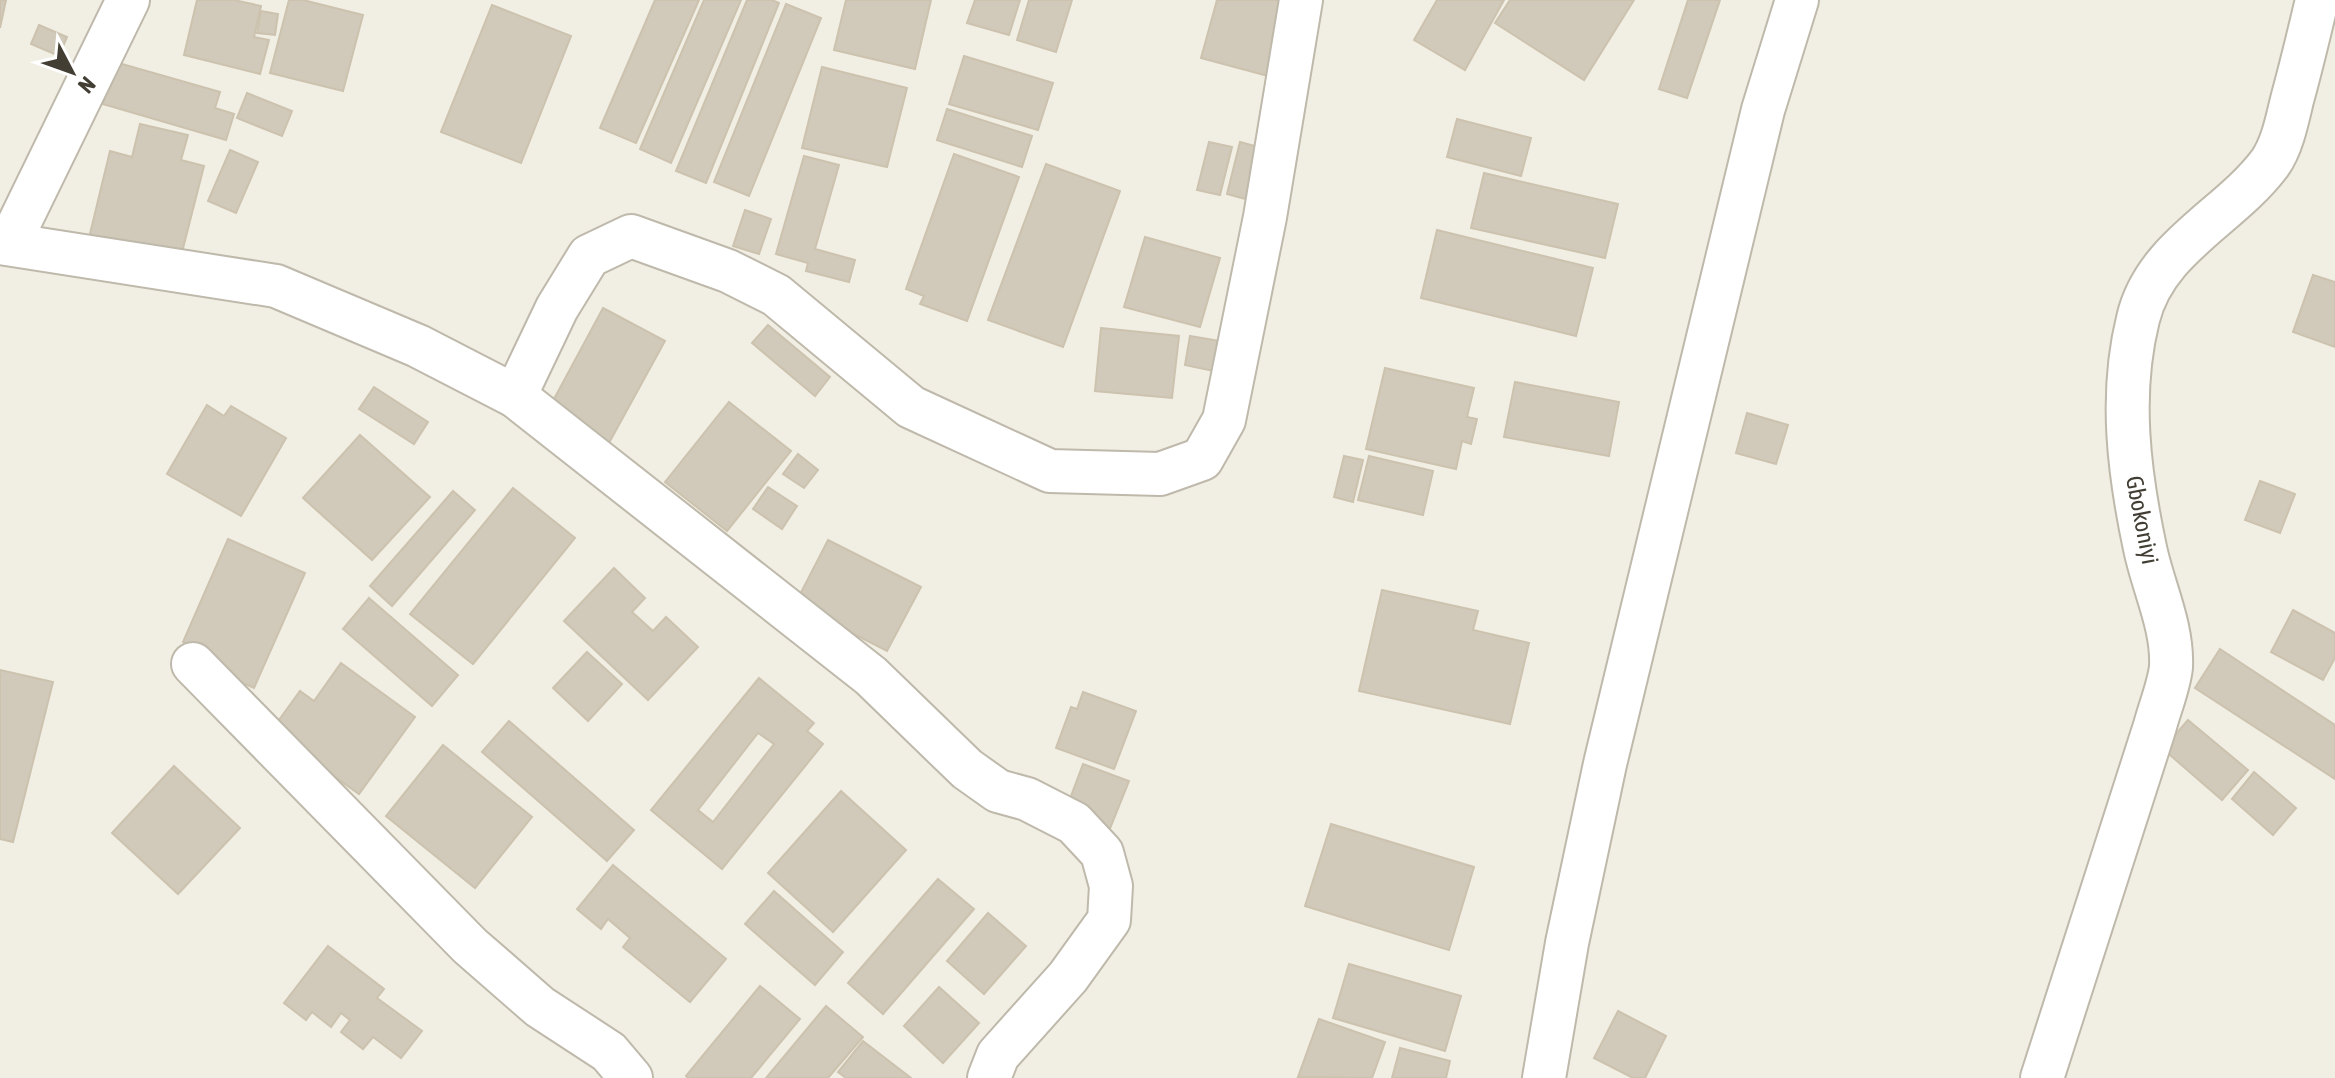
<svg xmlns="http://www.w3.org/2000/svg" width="2335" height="1078" viewBox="0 0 2335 1078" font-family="'Asap Condensed',sans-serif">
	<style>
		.building { fill: #d1caba; stroke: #ccc2ae; stroke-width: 2; fill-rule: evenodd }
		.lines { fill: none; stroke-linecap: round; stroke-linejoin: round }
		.minor-casing { stroke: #beb9aa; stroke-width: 46 }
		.minor { stroke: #fff; stroke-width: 42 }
		.labels { text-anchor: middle; stroke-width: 8; stroke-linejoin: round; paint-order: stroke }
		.street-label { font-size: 24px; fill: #423e34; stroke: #fff }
	</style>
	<rect width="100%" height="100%" fill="#f1eee4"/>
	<!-- building -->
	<g class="building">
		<path d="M0,0H6L0,28Z"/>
		<path d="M197,0H234L261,6L254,37L269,40L260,74L184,55Z"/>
		<path d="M289,0H303L363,15L343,91L270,73Z"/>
		<path d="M655,0H699L636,143L600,128Z"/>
		<path d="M704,0H741L671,163L640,149Z"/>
		<path d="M747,0H772L779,3L706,183L676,171Z"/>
		<path d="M846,0H931L915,69L834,50Z"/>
		<path d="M975,0H1020L1009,35L967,23Z"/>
		<path d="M1029,0H1072L1056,52L1017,40Z"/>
		<path d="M1217,0H1289L1268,76L1201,58Z"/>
		<path d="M1437,0H1504L1465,70L1414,40Z"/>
		<path d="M1510,0H1634L1584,80L1495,23Z"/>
		<path d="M1688,0H1720L1687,98L1659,89Z"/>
		<path d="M786,4L821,18L749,196L714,182Z"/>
		<path d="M492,5L571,36L521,163L441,132Z"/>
		<path d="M261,11L278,14L275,35L257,33Z"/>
		<path d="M39,25L67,37L59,56L31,44Z"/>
		<path d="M964,56L1053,83L1038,130L949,104Z"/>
		<path d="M115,62L220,92L215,108L234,114L226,140L103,104Z"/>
		<path d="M822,67L907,88L887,167L802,148Z"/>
		<path d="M247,93L292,111L282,136L237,118Z"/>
		<path d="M947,109L1032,136L1022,167L937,140Z"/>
		<path d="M1457,119L1531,138L1521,176L1447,157Z"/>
		<path d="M140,124L188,135L181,160L204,166L179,264L88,242L110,151L132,157Z"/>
		<path d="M1209,142L1232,147L1220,195L1197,190Z"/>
		<path d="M1240,142L1262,148L1249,200L1227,194Z"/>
		<path d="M230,150L258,162L236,213L208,201Z"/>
		<path d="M954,154L1019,177L967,321L920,304L924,296L906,289Z"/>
		<path d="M804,156L839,165L815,249L855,260L849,282L806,271L808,263L776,254Z"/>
		<path d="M1046,164L1120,191L1063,347L988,320Z"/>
		<path d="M1484,173L1618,204L1605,258L1471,228Z"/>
		<path d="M745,210L771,219L759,254L733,246Z"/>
		<path d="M1437,230L1593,268L1576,336L1421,298Z"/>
		<path d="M1145,237L1220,258L1200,327L1124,307Z"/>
		<path d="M2313,275L2335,282V347L2293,332Z"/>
		<path d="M603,308L665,341L609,443L548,410Z"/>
		<path d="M768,325L830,377L815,396L752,343Z"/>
		<path d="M1101,328L1179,336L1172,398L1095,391Z"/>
		<path d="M1190,336L1220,341L1214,371L1185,365Z"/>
		<path d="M1385,368L1474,388L1467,417L1477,419L1471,444L1462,441L1456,469L1366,449Z"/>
		<path d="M1515,382L1619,402L1609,456L1504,437Z"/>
		<path d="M374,387L428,422L414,444L359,409Z"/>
		<path d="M729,402L791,451L727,531L665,482Z"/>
		<path d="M207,405L224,416L231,406L286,438L241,516L167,474Z"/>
		<path d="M1747,413L1788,425L1776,464L1736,453Z"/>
		<path d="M360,435L430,497L372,560L303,498Z"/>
		<path d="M798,454L818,470L804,488L783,474Z"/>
		<path d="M1344,456L1363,460L1353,502L1334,497Z"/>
		<path d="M1369,456L1433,471L1423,515L1358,500Z"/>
		<path d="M2260,481L2295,494L2280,533L2245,520Z"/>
		<path d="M768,487L797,506L782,529L753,509Z"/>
		<path d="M513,488L575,538L473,664L410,614Z"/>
		<path d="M453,491L475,510L392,606L370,586Z"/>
		<path d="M228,539L305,573L254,688L199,664L205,652L183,642Z"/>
		<path d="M828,540L921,587L887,651L795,604Z"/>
		<path d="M614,568L645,598L632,612L653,631L666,617L698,647L648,700L564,621Z"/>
		<path d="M1382,590L1478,611L1473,630L1529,643L1510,724L1359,691Z"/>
		<path d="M369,598L458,675L432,706L343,629Z"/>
		<path d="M2293,610L2335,633V658L2323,680L2271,652Z"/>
		<path d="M2220,649L2335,725V779L2195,688Z"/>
		<path d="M587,652L622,684L588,721L553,688Z"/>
		<path d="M341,663L415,717L359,794L271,731L300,691L314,701Z"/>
		<path d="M0,670L53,682L13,842L0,839Z"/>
		<path d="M759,678L814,723L807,731L823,744L722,869L651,810ZM758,733L774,744L713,822L698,810Z"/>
		<path d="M1083,692L1136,711L1114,769L1056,748L1071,707L1077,709Z"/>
		<path d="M2188,720L2248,770L2222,800L2163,749Z"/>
		<path d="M509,721L634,830L607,861L482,752Z"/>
		<path d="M443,745L532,817L475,888L386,816Z"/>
		<path d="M1083,764L1129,781L1109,831L1064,815Z"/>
		<path d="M174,766L240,828L178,894L112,833Z"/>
		<path d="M2254,772L2296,808L2273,835L2232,799Z"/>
		<path d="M841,791L906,850L833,932L768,873Z"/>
		<path d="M1331,824L1474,867L1449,950L1305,906Z"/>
		<path d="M613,865L726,959L690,1002L623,947L630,938L608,919L601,929L577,909Z"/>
		<path d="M938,879L974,909L883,1014L848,983Z"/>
		<path d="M774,891L843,952L815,985L745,924Z"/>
		<path d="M988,913L1026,946L984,994L947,961Z"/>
		<path d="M328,946L384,989L377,998L422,1031L401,1058L373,1037L363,1049L341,1032L350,1020L341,1013L331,1027L312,1012L306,1020L284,1003Z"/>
		<path d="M1349,964L1461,996L1445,1051L1333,1018Z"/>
		<path d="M760,986L800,1019L751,1078H688L686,1076Z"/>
		<path d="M939,987L979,1023L943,1063L904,1026Z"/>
		<path d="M826,1006L863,1037L828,1078H766Z"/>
		<path d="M1618,1011L1666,1036L1645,1078H1633L1594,1058Z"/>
		<path d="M1319,1019L1385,1042L1372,1078L1298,1077Z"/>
		<path d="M863,1041L911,1078H846L838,1072Z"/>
		<path d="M1400,1048L1450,1061L1446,1078H1392Z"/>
	</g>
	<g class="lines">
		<!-- minor casing -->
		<g class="minor-casing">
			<g id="minor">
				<path d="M0,243L276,286L418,346L515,396L871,676L967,769L998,791L1027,799L1074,823L1102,853L1111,886L1109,920L1068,977L998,1055L989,1078"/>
				<path d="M9,244L128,0"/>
				<path d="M515,396L557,308L589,256L631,236L728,271L776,295L911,407L1050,471L1160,474L1202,459L1224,420L1265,217L1301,0"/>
				<path d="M193,664L470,946L540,1007L609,1052L631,1078"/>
				<path d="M1544,1078L1567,943L1605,764L1763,110L1797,0"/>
				<path d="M2042,1078L2155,726C2160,707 2169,686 2171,667C2173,626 2153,587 2145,548C2129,473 2119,395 2138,319C2155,247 2229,218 2270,163C2282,146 2287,121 2292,100C2301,67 2309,34 2317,0"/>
			</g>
		</g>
		<!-- minor -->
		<use href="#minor" class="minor"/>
	</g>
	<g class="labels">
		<!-- street labels -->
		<g class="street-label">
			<text transform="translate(2142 520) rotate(79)" y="8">Gbokoniyi</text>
		</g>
	</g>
	<!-- north arrow -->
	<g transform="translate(72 72) rotate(131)" stroke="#ffffff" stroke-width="6" paint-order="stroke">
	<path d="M0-6L14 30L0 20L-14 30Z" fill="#423e34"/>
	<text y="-12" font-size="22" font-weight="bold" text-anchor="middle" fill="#423e34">N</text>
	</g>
</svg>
